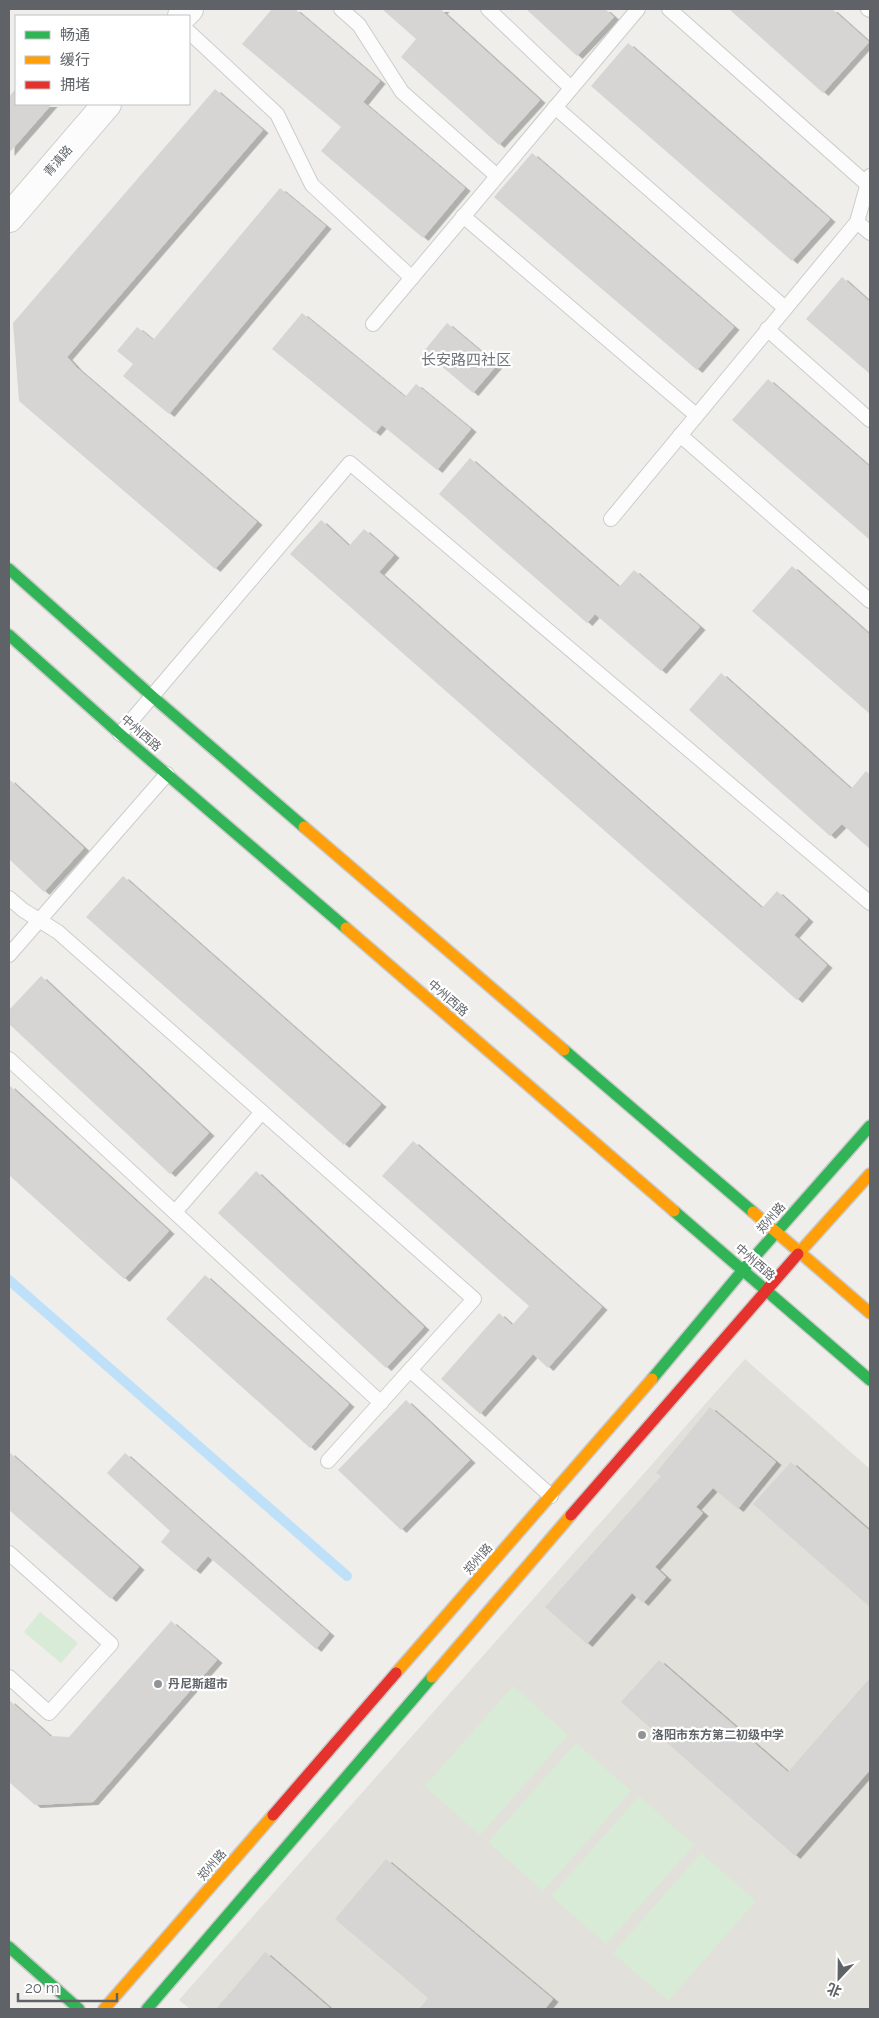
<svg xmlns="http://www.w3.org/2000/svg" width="879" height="2018" viewBox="0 0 879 2018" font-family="Raleway,'Noto Sans SC',sans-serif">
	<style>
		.education { fill: #e2e0da }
		.green { fill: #d8ebd6 }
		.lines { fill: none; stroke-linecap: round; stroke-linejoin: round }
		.stream { stroke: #bfe0f9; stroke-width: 10 }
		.building { fill: #d6d5d3; filter: url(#shadow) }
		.lane-casing { stroke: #cbcccc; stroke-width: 16 }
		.street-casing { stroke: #cbcccc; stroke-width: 30 }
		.fast-casing { stroke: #cacacb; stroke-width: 14 }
		.slow-casing { stroke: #cacacb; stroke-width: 14 }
		.jam-casing { stroke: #cacacb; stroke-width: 14 }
		.lane { stroke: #fdfcfc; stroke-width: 14 }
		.street { stroke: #fdfcfc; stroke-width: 28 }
		.fast { stroke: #30b455; stroke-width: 11 }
		.slow { stroke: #ff9f0a; stroke-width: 11 }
		.jam { stroke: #e5322d; stroke-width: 11 }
		.poi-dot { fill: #919496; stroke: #fff; stroke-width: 2 }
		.labels { text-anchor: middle; stroke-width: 4.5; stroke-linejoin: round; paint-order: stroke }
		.street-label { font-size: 12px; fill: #5f6368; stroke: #fff }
		.poi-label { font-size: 12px; font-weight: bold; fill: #5f6368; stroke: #fff; text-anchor: start }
		.quarter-label { font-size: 15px; fill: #70757a; stroke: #fff }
	</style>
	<defs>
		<filter id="shadow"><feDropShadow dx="5.5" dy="3" stdDeviation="0" flood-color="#0004"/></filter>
	</defs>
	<rect width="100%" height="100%" fill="#efeeea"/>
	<!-- education -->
	<path class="education" d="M745,1359L870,1469V2009H190L179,2000Z"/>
	<!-- green -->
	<g class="green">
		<path d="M40,1612L78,1643L61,1663L24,1632Z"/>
		<path d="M513,1686L568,1735L480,1835L425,1786Z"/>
		<path d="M576,1743L631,1791L543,1891L488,1842Z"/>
		<path d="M639,1796L694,1845L606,1944L551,1896Z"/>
		<path d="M701,1853L756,1901L668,2001L613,1953Z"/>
	</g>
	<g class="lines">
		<!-- stream -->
		<path class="stream" d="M9,1280L347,1576"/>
	</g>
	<!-- building -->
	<g class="building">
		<path d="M272,9H295L380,81L363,102L465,188L423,238L321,151L341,127L242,44Z"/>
		<path d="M382,9H444L442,11L540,100L499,145L401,57L416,39Z"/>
		<path d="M526,9H605L614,17L577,56Z"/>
		<path d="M729,9H832L869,42L823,93Z"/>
		<path d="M628,43L830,219L792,261L591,86Z"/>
		<path d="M16,88V104H52L9,153V97Z"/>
		<path d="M215,89L263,130L67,357L77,368L257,522L215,569L19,401L13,323Z"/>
		<path d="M532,153L734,327L697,370L494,197Z"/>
		<path d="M280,188L326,226L169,414L123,376L133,364L117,351L137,327L153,340Z"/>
		<path d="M842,277L870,302V374L806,319Z"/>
		<path d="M302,313L405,397L416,384L471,429L437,470L382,425L375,433L272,349Z"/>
		<path d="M447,323L497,365L473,393L424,351Z"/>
		<path d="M768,379L870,467V540L732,420Z"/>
		<path d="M470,458L619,587L634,570L700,627L661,671L595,614L587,623L439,494Z"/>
		<path d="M321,520L349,546L364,529L394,555L379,572L762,908L777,891L808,919L794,935L827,965L797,1000L290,554Z"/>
		<path d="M792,566L870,635V714L752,611Z"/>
		<path d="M721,673L851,789L866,771L870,775V849L842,824L830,836L689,710Z"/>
		<path d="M9,779L84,848L44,892L9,859Z"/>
		<path d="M123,876L381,1104L344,1145L86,917Z"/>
		<path d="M41,976L209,1133L170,1174L9,1024V1010Z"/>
		<path d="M9,1085L169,1231L124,1279L9,1175Z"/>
		<path d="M413,1141L602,1307L548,1368L533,1354L480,1414L441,1379L499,1313L512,1325L529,1306L382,1176Z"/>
		<path d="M256,1171L424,1327L386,1368L218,1213Z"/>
		<path d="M205,1275L349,1404L310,1448L166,1319Z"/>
		<path d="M406,1400L470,1460L401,1530L338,1470Z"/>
		<path d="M710,1407L776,1462L738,1509L713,1488L696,1507L703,1513L655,1567L666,1577L643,1603L632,1593L587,1644L545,1607L661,1476L656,1473Z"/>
		<path d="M9,1452L139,1567L111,1599L9,1510Z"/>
		<path d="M125,1453L329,1633L316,1649L208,1556L195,1571L161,1542L170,1531L107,1473Z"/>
		<path d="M791,1462L870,1531V1607L753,1504Z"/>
		<path d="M171,1621L217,1660L93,1802L35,1805L9,1782V1700L50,1736L69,1737Z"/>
		<path d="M659,1660L788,1772L870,1678V1770L795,1856L621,1702Z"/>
		<path d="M386,1859L553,1999L545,2009H419L428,1998L335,1919Z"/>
		<path d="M265,1952L331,2009H216Z"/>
	</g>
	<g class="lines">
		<!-- lane casing -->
		<g class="lane-casing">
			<g id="lane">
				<path d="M341,9L359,25L402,92L497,176"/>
				<path d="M488,9L571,88"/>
				<path d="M669,9L868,185"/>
				<path d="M868,9L870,10"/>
				<path d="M189,32L277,114L312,185L412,278"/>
				<path d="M555,107L785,308"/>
				<path d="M463,216L696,415"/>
				<path d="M857,222L870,233"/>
				<path d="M373,324L638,9"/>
				<path d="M767,329L870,420"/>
				<path d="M680,435L870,601"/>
				<path d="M611,519L857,222L870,176"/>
				<path d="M120,734L350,463L870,903"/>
				<path d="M9,898L23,910L58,932L474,1299L328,1461"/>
				<path d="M9,955L167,774"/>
				<path d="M9,1059L381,1403"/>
				<path d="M175,1212L262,1112"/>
				<path d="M410,1370L551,1496"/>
				<path d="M9,1553L111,1644L49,1713L9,1677"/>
			</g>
		</g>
		<!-- street casing -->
		<g class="street-casing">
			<g id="street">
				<path d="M182,16L189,9"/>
				<path d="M9,218L107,104"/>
			</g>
		</g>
		<!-- fast casing -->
		<g class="fast-casing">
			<g id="fast">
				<path d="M9,569L153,697L304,827"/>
				<path d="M9,635L120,734L346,928"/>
				<path d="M564,1050L753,1212"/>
				<path d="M674,1211L870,1380"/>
				<path d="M652,1379L743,1270L870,1126"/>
				<path d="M9,1947L79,2009"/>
				<path d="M147,2009L432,1677"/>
			</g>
		</g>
		<!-- slow casing -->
		<g class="slow-casing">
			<g id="slow">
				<path d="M304,827L564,1050"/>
				<path d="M346,928L674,1211"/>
				<path d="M753,1212L870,1313"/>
				<path d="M798,1254L870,1174"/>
				<path d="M396,1673L652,1379"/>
				<path d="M432,1677L571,1515"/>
				<path d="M104,2009L273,1815"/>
			</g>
		</g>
		<!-- jam casing -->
		<g class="jam-casing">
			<g id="jam">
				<path d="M571,1515L798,1254"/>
				<path d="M273,1815L396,1673"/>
			</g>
		</g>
		<!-- lane -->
		<use href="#lane" class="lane"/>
		<!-- street -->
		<use href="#street" class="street"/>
		<!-- fast -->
		<use href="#fast" class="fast"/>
		<!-- slow -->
		<use href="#slow" class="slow"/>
		<!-- jam -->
		<use href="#jam" class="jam"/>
	</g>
	<!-- markers -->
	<g class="poi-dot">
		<circle cx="158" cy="1684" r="5"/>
		<circle cx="642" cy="1735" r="5"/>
	</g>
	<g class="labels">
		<!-- street labels -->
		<g class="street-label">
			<text transform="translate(58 161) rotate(-49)" y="4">青滇路</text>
			<text transform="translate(141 733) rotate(41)" y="4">中州西路</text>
			<text transform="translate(448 998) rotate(41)" y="4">中州西路</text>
			<text transform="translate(771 1218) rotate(-49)" y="4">郑州路</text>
			<text transform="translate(755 1262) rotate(41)" y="4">中州西路</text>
			<text transform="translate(478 1559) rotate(-49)" y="4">郑州路</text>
			<text transform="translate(212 1865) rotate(-49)" y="4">郑州路</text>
		</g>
		<!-- poi labels -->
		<g class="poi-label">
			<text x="168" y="1688">丹尼斯超市</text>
			<text x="652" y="1739">洛阳市东方第二初级中学</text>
		</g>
		<!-- quarter labels -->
		<g class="quarter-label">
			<text x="466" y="365">长安路四社区</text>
		</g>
	</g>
	<!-- border -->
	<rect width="879" height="2018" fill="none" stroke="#5f6368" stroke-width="20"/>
	<!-- legend -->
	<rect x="15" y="15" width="175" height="90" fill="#ffffff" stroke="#bfc1c3"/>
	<rect x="25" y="31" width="25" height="8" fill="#30b455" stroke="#bfc1c3"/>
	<text x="60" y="40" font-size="15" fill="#5f6368">畅通</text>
	<rect x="25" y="56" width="25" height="8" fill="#ff9f0a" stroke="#bfc1c3"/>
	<text x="60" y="65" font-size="15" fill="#5f6368">缓行</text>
	<rect x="25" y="81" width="25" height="8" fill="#e5322d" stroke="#bfc1c3"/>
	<text x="60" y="90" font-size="15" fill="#5f6368">拥堵</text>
	<!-- north arrow -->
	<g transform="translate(839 1978) rotate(202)" stroke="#ffffff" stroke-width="4" paint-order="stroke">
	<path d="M0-4L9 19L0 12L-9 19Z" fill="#5f6368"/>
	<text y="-8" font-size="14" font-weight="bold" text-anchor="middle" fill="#5f6368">北</text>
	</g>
	<!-- scale -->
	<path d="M18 1993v8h99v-8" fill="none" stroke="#5f6368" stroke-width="2.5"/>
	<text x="25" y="1993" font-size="15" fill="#5f6368" stroke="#ffffff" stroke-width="4" paint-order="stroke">20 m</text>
</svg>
